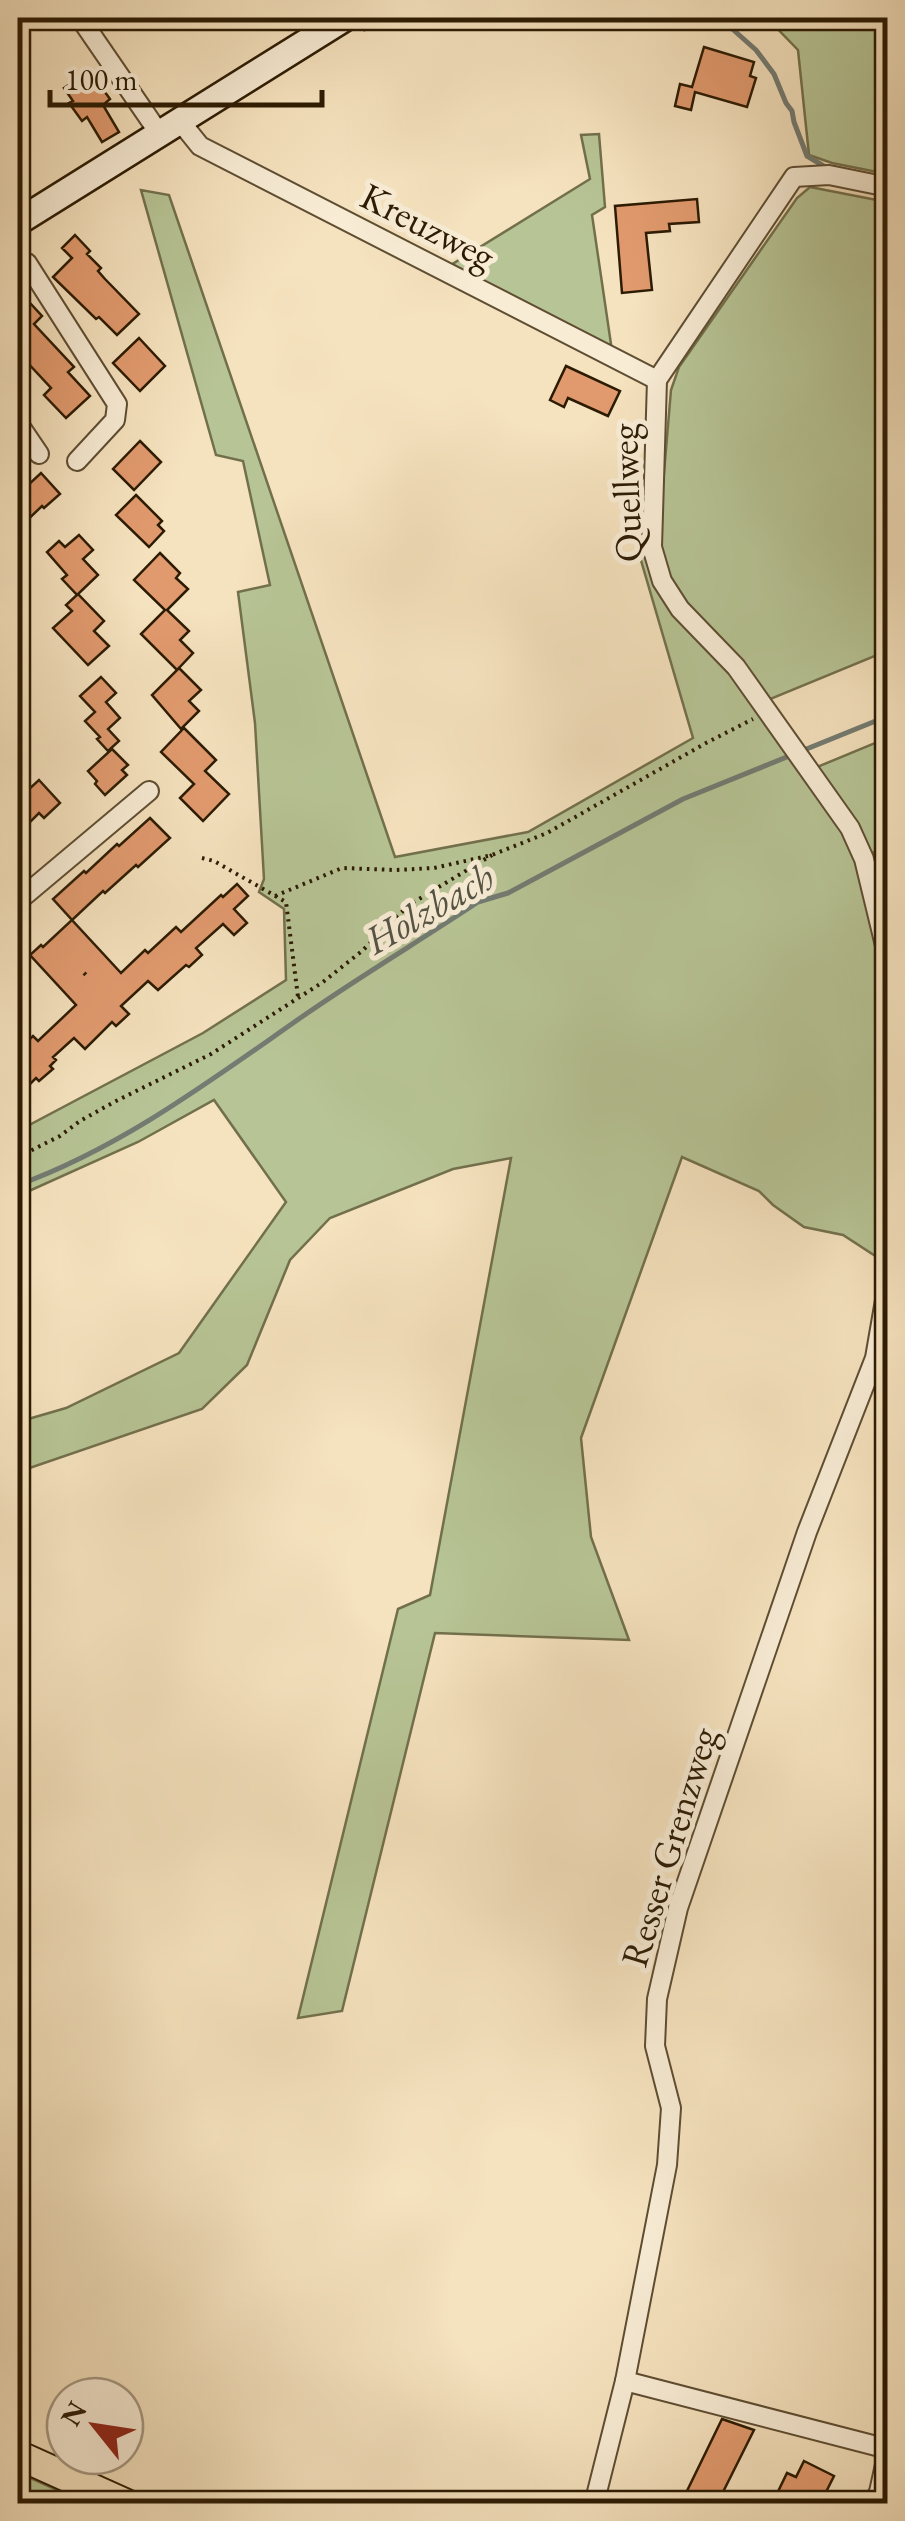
<svg xmlns="http://www.w3.org/2000/svg" width="905" height="2521" viewBox="0 0 905 2521" font-family="'EB Garamond',serif">
	<style>
		.green { fill: #b7c495; stroke: #72704c; stroke-width: 2.5 }
		.lines { fill: none; stroke-linecap: round; stroke-linejoin: round }
		.stream { stroke: #737b72; stroke-width: 5 }
		.building { fill: #e19a6e; stroke: #2c1b03; stroke-width: 2.5 }
		.minor-casing { stroke: #5e4d32; stroke-width: 22 }
		.secondary-casing { stroke: #2c1b03; stroke-width: 30 }
		.primary-casing { stroke: #2c1b03; stroke-width: 32 }
		.path { stroke: #2c1b03; stroke-width: 4; stroke-dasharray: 2.5 5; stroke-linecap: butt }
		.minor { stroke: #f8ecd5; stroke-width: 18 }
		.secondary { stroke: #f8ecd5; stroke-width: 25 }
		.primary { stroke: #f5e2be; stroke-width: 28 }
		.labels { text-anchor: middle; stroke-width: 10; stroke-linejoin: round; paint-order: stroke }
		.street-label { font-size: 38px; fill: #2c1b03; stroke: #f8ecd5 }
		.water-label { font-size: 40px; font-style: italic; fill: #555344; stroke: #f8ecd5 }
	</style>
	<rect width="100%" height="100%" fill="#f5e2be"/>
	<filter id="stains"><feTurbulence type="fractalNoise" baseFrequency=".002" numOctaves="4"/><feColorMatrix values="0 0 0 0 .2 0 0 0 0 .09 0 0 0 0 .02 0 0 0 .5 -.17"/></filter>
	<radialGradient id="worn" r=".72"><stop offset=".6" stop-color="#630" stop-opacity="0"/><stop offset="1" stop-color="#630" stop-opacity=".3"/></radialGradient>
	<!-- green -->
	<g class="green">
		<path d="M767,18H887V174L832,163L809,155L798,50Z"/>
		<path d="M599,134L605,207L592,215L611,344L602,349L446,268L590,179L581,135Z"/>
		<path d="M810,187L887,202V651L770,699L810,770L887,738V848L860,857L879,860L887,857V1249L881,1246L877,1257L843,1235L804,1227L773,1205L759,1191L682,1157L581,1438L591,1537L629,1640L435,1633L342,2011L298,2018L398,1609L430,1595L511,1158L453,1169L330,1218L290,1260L247,1365L202,1409L18,1472V1422L66,1408L179,1353L286,1202L214,1100L138,1142L18,1196V1131L203,1033L286,980L284,909L259,892L264,879L255,723L238,592L270,585L243,461L216,455L141,190L169,195L395,857L528,832L693,738L640,557L658,544L671,390L679,367L797,198Z"/>
		<path d="M18,2472L24,2475L86,2503H18Z"/>
	</g>
	<g class="lines">
		<!-- stream -->
		<g class="stream">
			<path d="M720,18L756,50L774,74L786,103L792,111L794,122L807,156L827,168"/>
			<path d="M18,1185C123,1147 214,1078 306,1014C362,975 421,940 478,902L508,893L683,799L888,716"/>
		</g>
	</g>
	<!-- building -->
	<g class="building">
		<path d="M704,47L754,62L750,76L756,78L747,107L695,92L691,110L675,106L680,84L692,87Z"/>
		<path d="M89,70L110,99L103,105L119,132L102,142L87,117L82,121L69,103L73,101L64,88Z"/>
		<path d="M697,199L699,222L669,224L670,231L646,233L652,290L622,293L615,206Z"/>
		<path d="M75,235L90,251L87,254L101,268L98,271L105,279L139,314L117,335L99,317L96,319L53,277L72,258L62,248Z"/>
		<path d="M18,290L42,316L34,324L74,367L68,372L90,396L66,418L44,395L51,388L24,359L18,364Z"/>
		<path d="M139,338L165,366L140,391L113,363Z"/>
		<path d="M566,366L620,391L608,416L568,398L564,407L550,400Z"/>
		<path d="M140,441L161,462L134,490L113,469Z"/>
		<path d="M41,473L60,494L44,508L42,506L18,529V479L25,488Z"/>
		<path d="M136,495L162,521L158,525L164,531L149,547L116,515Z"/>
		<path d="M79,535L93,550L83,559L98,575L78,594L104,621L94,631L109,646L88,665L53,628L72,611L66,605L77,595L62,579L67,575L47,552L59,541L65,547Z"/>
		<path d="M160,553L180,573L176,578L188,589L167,610L189,631L180,640L193,653L177,670L141,634L165,610L134,580Z"/>
		<path d="M179,668L201,690L189,701L199,711L181,729L152,695Z"/>
		<path d="M101,677L116,693L106,702L120,718L108,729L119,741L108,751L97,739L100,737L85,721L95,712L80,696Z"/>
		<path d="M184,728L216,760L205,771L229,794L203,821L180,798L194,784L161,752Z"/>
		<path d="M112,749L128,765L122,770L127,775L105,795L95,784L97,781L88,771Z"/>
		<path d="M39,780L60,803L44,818L39,813L18,834V799Z"/>
		<path d="M150,818L170,838L138,867L136,865L105,893L103,891L72,920L121,973L145,950L148,953L176,927L181,932L221,895L223,897L237,884L248,896L234,909L247,923L234,935L223,924L196,948L202,955L189,967L186,965L158,990L148,981L121,1006L129,1014L116,1026L112,1022L85,1049L74,1038L53,1057L56,1060L50,1066L53,1069L39,1081L36,1078L18,1096V1050L33,1036L38,1041L76,1005L30,955L41,945L43,947L72,920L53,899L84,871L86,873L117,844L119,846Z"/>
		<path d="M722,2419L754,2430L717,2504H708L686,2493Z"/>
		<path d="M804,2461L834,2476L820,2504H772L787,2473L796,2477Z"/>
	</g>
	<g class="lines">
		<!-- minor casing -->
		<g class="minor-casing">
			<g id="minor">
				<path d="M80,18L159,133"/>
				<path d="M18,26L32,18"/>
				<path d="M179,120L200,146L657,380"/>
				<path d="M888,187L829,175L794,177L657,380L652,547L662,581L680,609L736,667L850,828L864,859L888,958"/>
				<path d="M27,263L117,404L115,420L77,461"/>
				<path d="M18,423L39,454"/>
				<path d="M18,901L149,791"/>
				<path d="M625,2381L888,2449"/>
				<path d="M594,2504L625,2381L667,2165L671,2108L655,2046L657,1999L678,1908L807,1532L875,1358L888,1283"/>
				<path d="M872,2504L879,2492L888,2451"/>
			</g>
		</g>
		<!-- secondary casing -->
		<g class="secondary-casing">
			<path id="secondary" d="M18,222L345,18"/>
		</g>
		<!-- primary casing -->
		<g class="primary-casing">
			<path id="primary" d="M18,2455L127,2504"/>
		</g>
		<!-- path -->
		<g class="path">
			<path d="M363,30L384,18"/>
			<path d="M878,853L888,849"/>
			<path d="M202,858L214,861L286,902L298,997"/>
			<path d="M275,896L342,868L395,870L434,868L492,855L547,833L706,743L753,719"/>
			<path d="M84,973L89,978"/>
			<path d="M18,1157L60,1136L80,1121L114,1102L211,1054L323,982L362,951L409,905L492,855"/>
			<path d="M146,2494L163,2504"/>
		</g>
		<!-- minor -->
		<use href="#minor" class="minor"/>
		<!-- secondary -->
		<use href="#secondary" class="secondary"/>
		<!-- primary -->
		<use href="#primary" class="primary"/>
	</g>
	<g class="labels">
		<!-- street labels -->
		<g class="street-label">
			<text transform="translate(428 226) rotate(27)" y="13">Kreuzweg</text>
			<text transform="translate(626 493) rotate(-92)" y="13">Quellweg</text>
			<text transform="translate(669 1847) rotate(-73)" y="13">Resser Grenzweg</text>
		</g>
		<!-- water labels -->
		<g class="water-label">
			<text transform="translate(429 908) rotate(-30)" y="14">Holzbach</text>
		</g>
	</g>
	<!-- margin -->
	<rect width="905" height="2521" fill="none" stroke="#f5e2be" stroke-width="60"/>
	<rect x="20" y="20" width="865" height="2481" fill="none" stroke="#2c1b03" stroke-width="5"/>
	<rect x="30" y="30" width="845" height="2461" fill="none" stroke="#2c1b03" stroke-width="2.5"/>
	<!-- north arrow -->
	<g transform="translate(95 2426) rotate(300)"><circle r="48" fill="#f8ecd5" stroke="#a69881" stroke-width="2.5"/>
	<path d="M0-8L18 38L0 25L-18 38Z" fill="#8f2418"/>
	<text y="-15" font-size="28" font-weight="bold" text-anchor="middle" fill="#2c1b03">N</text>
	</g>
	<!-- scale -->
	<path d="M50 90v15h272v-15" fill="none" stroke="#2c1b03" stroke-width="5"/>
	<text x="65" y="90" font-size="30" fill="#2c1b03" stroke="#f8ecd5" stroke-width="8" paint-order="stroke">100 m</text>
	<rect width="100%" height="100%" filter="url(#stains)"/>
	<rect width="100%" height="100%" fill="url(#worn)"/>
</svg>
